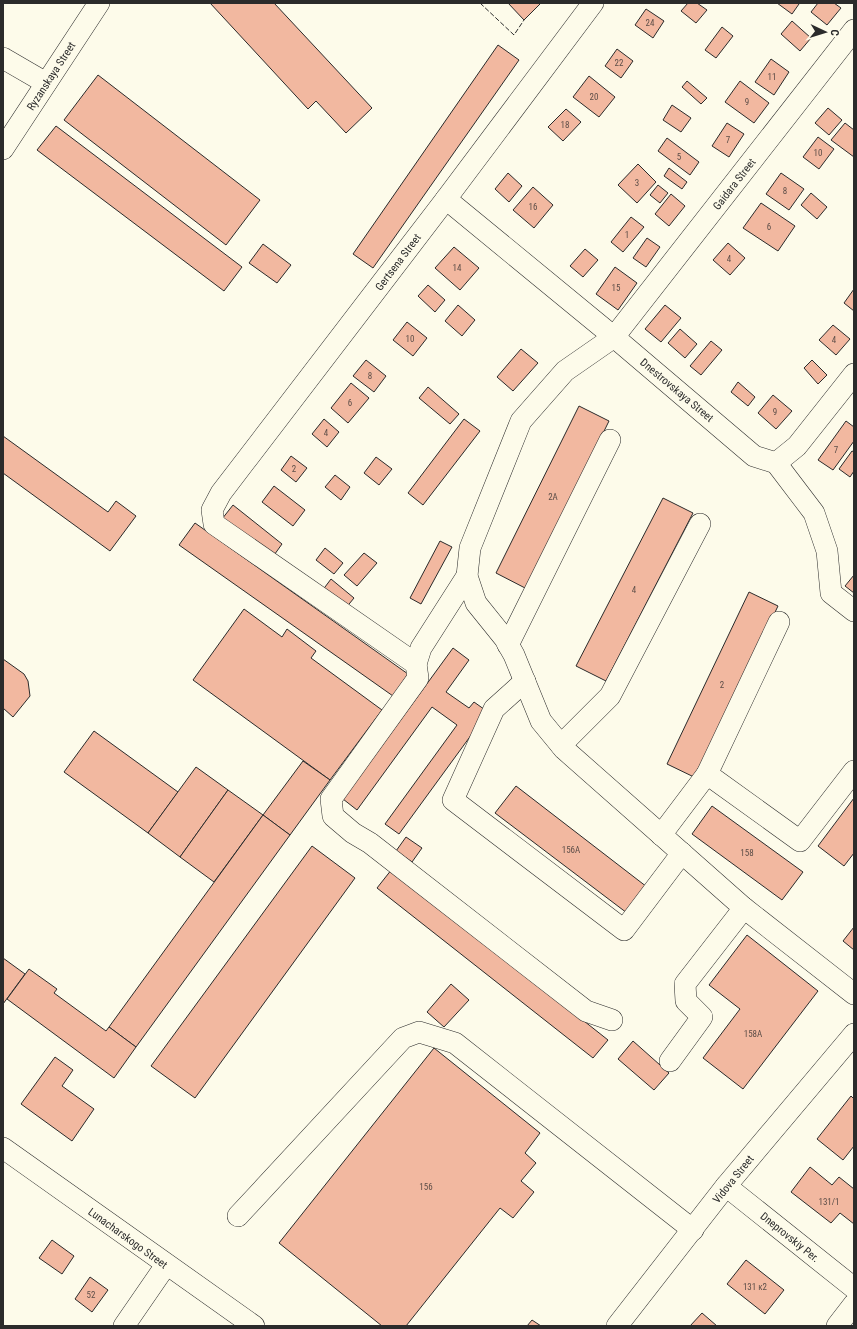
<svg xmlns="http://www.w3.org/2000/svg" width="857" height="1329" viewBox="0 0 857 1329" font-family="'Roboto Condensed',sans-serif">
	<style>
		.building { fill: #f2b8a0; stroke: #2b2b2b }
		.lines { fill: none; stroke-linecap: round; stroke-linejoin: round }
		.minor-casing { stroke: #2b2b2b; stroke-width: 22 }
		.minor { stroke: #fdfbea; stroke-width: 21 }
		.fence { stroke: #2b2b2b; stroke-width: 1; stroke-dasharray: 5 2; stroke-linecap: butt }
		.labels { text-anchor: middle; stroke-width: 3; stroke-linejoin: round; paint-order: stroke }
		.number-label { font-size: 9px; fill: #5d4e48 }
		.street-label { font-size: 11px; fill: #2b2b2b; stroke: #fdfbea }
	</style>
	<rect width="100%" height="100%" fill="#fdfbea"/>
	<!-- building -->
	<g class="building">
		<path d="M210,3H274L372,108L346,133L316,101L308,109Z"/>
		<path d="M508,3H541L524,20Z"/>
		<path d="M688,3H697L707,10L696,23L681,11Z"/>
		<path d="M777,3H797L799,4L792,14Z"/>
		<path d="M818,3H834L841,8L827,25L811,12Z"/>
		<path d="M646,9L664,21L653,38L635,25Z"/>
		<path d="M792,21L811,38L800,51L781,34Z"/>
		<path d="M722,27L733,36L716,58L705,50Z"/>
		<path d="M498,45L519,60L373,268L353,254Z"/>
		<path d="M617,49L633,61L621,78L605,66Z"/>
		<path d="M771,59L789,72L774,95L755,82Z"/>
		<path d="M98,75L260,200L226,245L64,120Z"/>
		<path d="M589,76L615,97L599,117L573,97Z"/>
		<path d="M687,81L707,98L701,104L682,87Z"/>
		<path d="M740,81L769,103L754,123L725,102Z"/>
		<path d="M672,105L691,118L681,132L663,120Z"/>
		<path d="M828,108L842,120L829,135L815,123Z"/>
		<path d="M566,109L581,122L563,141L548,127Z"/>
		<path d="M727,123L744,134L729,157L712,146Z"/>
		<path d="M845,123L854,130V157L831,140Z"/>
		<path d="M56,126L242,267L224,291L37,150Z"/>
		<path d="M818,137L834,149L819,169L803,157Z"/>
		<path d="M667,138L699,162L690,175L658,151Z"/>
		<path d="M638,164L656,182L637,203L618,185Z"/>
		<path d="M669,168L687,182L682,189L664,176Z"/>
		<path d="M508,173L522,186L509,202L495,189Z"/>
		<path d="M781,173L804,189L789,210L766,194Z"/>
		<path d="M658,185L668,193L660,203L650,195Z"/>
		<path d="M533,187L553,205L534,228L513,210Z"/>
		<path d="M811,193L827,207L817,219L801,205Z"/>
		<path d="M671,194L685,206L669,226L655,214Z"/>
		<path d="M761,203L795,226L778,251L743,228Z"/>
		<path d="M631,217L644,227L623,252L611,242Z"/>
		<path d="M647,238L660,247L646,267L633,258Z"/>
		<path d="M728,243L745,258L730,275L713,260Z"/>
		<path d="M263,244L291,265L277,283L249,263Z"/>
		<path d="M454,247L479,268L460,290L435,268Z"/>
		<path d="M585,249L598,260L583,277L570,266Z"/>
		<path d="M615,267L637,283L618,310L596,294Z"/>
		<path d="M428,285L445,300L435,312L418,296Z"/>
		<path d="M854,289V311L844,303Z"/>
		<path d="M458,305L475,320L462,336L445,321Z"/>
		<path d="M665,305L681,318L661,342L645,329Z"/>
		<path d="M407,322L427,338L413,356L393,340Z"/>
		<path d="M833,325L850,339L836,355L819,340Z"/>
		<path d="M680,329L697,344L685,358L668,343Z"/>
		<path d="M711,341L722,350L701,375L690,366Z"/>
		<path d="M521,349L538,363L513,391L497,377Z"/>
		<path d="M366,360L386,376L374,392L353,376Z"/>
		<path d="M812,360L827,375L818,384L804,368Z"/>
		<path d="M738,382L755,397L748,406L731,392Z"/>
		<path d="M351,383L369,398L348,423L331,408Z"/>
		<path d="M428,387L459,414L450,424L419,398Z"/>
		<path d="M773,395L792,411L776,429L758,413Z"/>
		<path d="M579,406L609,421L527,589L496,573Z"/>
		<path d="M324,419L339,432L327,447L312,434Z"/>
		<path d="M464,419L480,431L423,505L408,493Z"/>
		<path d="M846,421L854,427V441L833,470L818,460Z"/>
		<path d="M3,436L108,512L116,501L136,516L110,551L3,473Z"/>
		<path d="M852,451L854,452V471L850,477L839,469Z"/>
		<path d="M291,456L307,468L296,482L281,470Z"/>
		<path d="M376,457L392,469L379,485L364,473Z"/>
		<path d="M335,475L350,487L341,500L325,487Z"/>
		<path d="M274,486L305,510L293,526L262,502Z"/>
		<path d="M663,498L693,513L606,681L576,666Z"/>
		<path d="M233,505L282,544L272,558L222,519Z"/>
		<path d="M195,523L408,674L393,696L179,545Z"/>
		<path d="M440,541L452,547L421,604L410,598Z"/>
		<path d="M325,548L343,563L334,574L316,560Z"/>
		<path d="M364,553L377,563L357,586L344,575Z"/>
		<path d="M854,575V593L845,586Z"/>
		<path d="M331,579L354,598L345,609L322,591Z"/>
		<path d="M749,592L778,606L696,778L667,764Z"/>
		<path d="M244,609L282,637L287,629L316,651L311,658L382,710L330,780L193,680Z"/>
		<path d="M453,648L469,660L446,692L469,708L474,702L488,712L399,834L385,824L457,725L432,707L357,810L343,799Z"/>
		<path d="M3,659L24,674L28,681L30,696L13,717L3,708Z"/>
		<path d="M94,731L178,792L148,833L64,772Z"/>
		<path d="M303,761L330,780L290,835L263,815Z"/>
		<path d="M196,767L228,790L180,857L148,833Z"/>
		<path d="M516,786L647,887L627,913L495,813Z"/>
		<path d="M228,790L263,815L214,882L180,857Z"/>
		<path d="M854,798V853L844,866L818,846Z"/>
		<path d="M712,806L803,872L782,900L692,834Z"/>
		<path d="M263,815L290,835L136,1047L109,1027Z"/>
		<path d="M406,837L422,848L412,862L396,851Z"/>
		<path d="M312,846L355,878L195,1098L151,1066Z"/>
		<path d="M392,869L608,1040L593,1058L377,888Z"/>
		<path d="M854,927V950L843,941Z"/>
		<path d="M747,935L818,991L743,1089L703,1058L740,1009L709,985Z"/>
		<path d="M3,958L25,974L3,1004Z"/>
		<path d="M29,969L57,989L54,993L106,1031L109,1027L136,1047L114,1078L7,999Z"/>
		<path d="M451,984L469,1000L444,1027L427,1012Z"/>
		<path d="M633,1041L669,1073L654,1090L618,1059Z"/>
		<path d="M434,1048L540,1133L525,1153L536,1163L521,1181L534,1192L513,1218L500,1208L406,1326H382L279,1243Z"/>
		<path d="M55,1057L73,1070L62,1086L94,1109L72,1141L21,1104Z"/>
		<path d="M851,1096L854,1099V1146L843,1160L817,1139Z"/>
		<path d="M810,1167L832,1185L839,1177L854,1189V1224L840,1213L831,1223L791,1192Z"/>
		<path d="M52,1240L74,1256L62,1274L39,1258Z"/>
		<path d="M746,1260L784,1290L765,1314L727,1284Z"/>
		<path d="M90,1277L108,1290L92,1312L75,1299Z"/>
		<path d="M702,1313L717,1326H690Z"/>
		<path d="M532,1320L541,1326H527Z"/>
	</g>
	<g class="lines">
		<!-- minor casing -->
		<g class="minor-casing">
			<g id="minor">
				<path d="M593,3L446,199L221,493L212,510L214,524L416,664L418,678L331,799L333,816L353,833L370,843L586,1011L612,1020"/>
				<path d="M854,30L614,337L565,371L521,421L470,548L467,576L476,603L505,639L514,655L541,721L564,749L744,908L854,994"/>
				<path d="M3,58L46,83"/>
				<path d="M3,149L99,3"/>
				<path d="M446,199L614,337L754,456L776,463L814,513L827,551L831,593L854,611"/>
				<path d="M776,463L797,446L854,374"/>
				<path d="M508,645L610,440"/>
				<path d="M416,664L421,648L467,576"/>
				<path d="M525,681L494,709L453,800L624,930L682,853"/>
				<path d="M561,745L610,696L700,524"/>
				<path d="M707,774L779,622"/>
				<path d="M661,835L707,774L800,841L854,771"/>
				<path d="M670,1061L702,1017L686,1001L685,984L744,908"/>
				<path d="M3,1148L254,1326"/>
				<path d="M726,1186L854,1288"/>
				<path d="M238,1216L403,1038L419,1032L455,1043L693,1230"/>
				<path d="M124,1326L166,1265"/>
				<path d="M617,1326L726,1186L854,1034"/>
				<path d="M837,1326L854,1304"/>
			</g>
		</g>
		<!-- minor -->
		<use href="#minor" class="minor"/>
		<!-- fence -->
		<path class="fence" d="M480,3L514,35L524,20"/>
	</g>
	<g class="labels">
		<!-- number labels -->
		<g class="number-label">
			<text x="650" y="26">24</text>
			<text x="619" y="66">22</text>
			<text x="772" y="80">11</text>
			<text x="594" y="100">20</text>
			<text x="747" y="105">9</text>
			<text x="565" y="128">18</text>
			<text x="728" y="143">7</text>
			<text x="818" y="156">10</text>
			<text x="679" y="160">5</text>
			<text x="637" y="186">3</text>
			<text x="785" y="194">8</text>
			<text x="533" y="210">16</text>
			<text x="769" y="230">6</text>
			<text x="627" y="238">1</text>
			<text x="729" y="262">4</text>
			<text x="457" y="271">14</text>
			<text x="616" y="291">15</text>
			<text x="410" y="342">10</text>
			<text x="834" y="343">4</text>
			<text x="370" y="379">8</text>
			<text x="350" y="406">6</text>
			<text x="775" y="415">9</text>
			<text x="326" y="436">4</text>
			<text x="836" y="453">7</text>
			<text x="294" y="472">2</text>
			<text x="553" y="500">2А</text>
			<text x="634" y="593">4</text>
			<text x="722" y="688">2</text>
			<text x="571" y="853">156А</text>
			<text x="747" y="856">158</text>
			<text x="753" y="1037">158А</text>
			<text x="426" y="1190">156</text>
			<text x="829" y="1205">131/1</text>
			<text x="755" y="1290">131 к2</text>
			<text x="91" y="1298">52</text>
		</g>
		<!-- street labels -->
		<g class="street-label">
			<text transform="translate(51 76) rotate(-57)" y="4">Ryzanskaya Street</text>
			<text transform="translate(734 184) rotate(-52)" y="4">Gaidara Street</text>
			<text transform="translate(398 262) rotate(-53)" y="4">Gertsena Street</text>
			<text transform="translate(677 390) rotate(40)" y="4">Dnestrovskaya Street</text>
			<text transform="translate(733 1179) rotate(-51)" y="4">Vidova Street</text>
			<text transform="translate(790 1237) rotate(39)" y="4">Dneprovskiy Per.</text>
			<text transform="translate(128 1238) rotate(36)" y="4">Lunacharskogo Street</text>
		</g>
	</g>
	<!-- border -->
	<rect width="857" height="1329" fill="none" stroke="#2b2b2b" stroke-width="8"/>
	<!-- north arrow -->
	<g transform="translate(825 32) rotate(94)" stroke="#fdfbea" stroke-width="3" paint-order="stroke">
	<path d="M0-3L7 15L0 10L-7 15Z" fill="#2b2b2b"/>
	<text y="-6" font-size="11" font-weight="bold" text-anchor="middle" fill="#2b2b2b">С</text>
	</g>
</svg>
